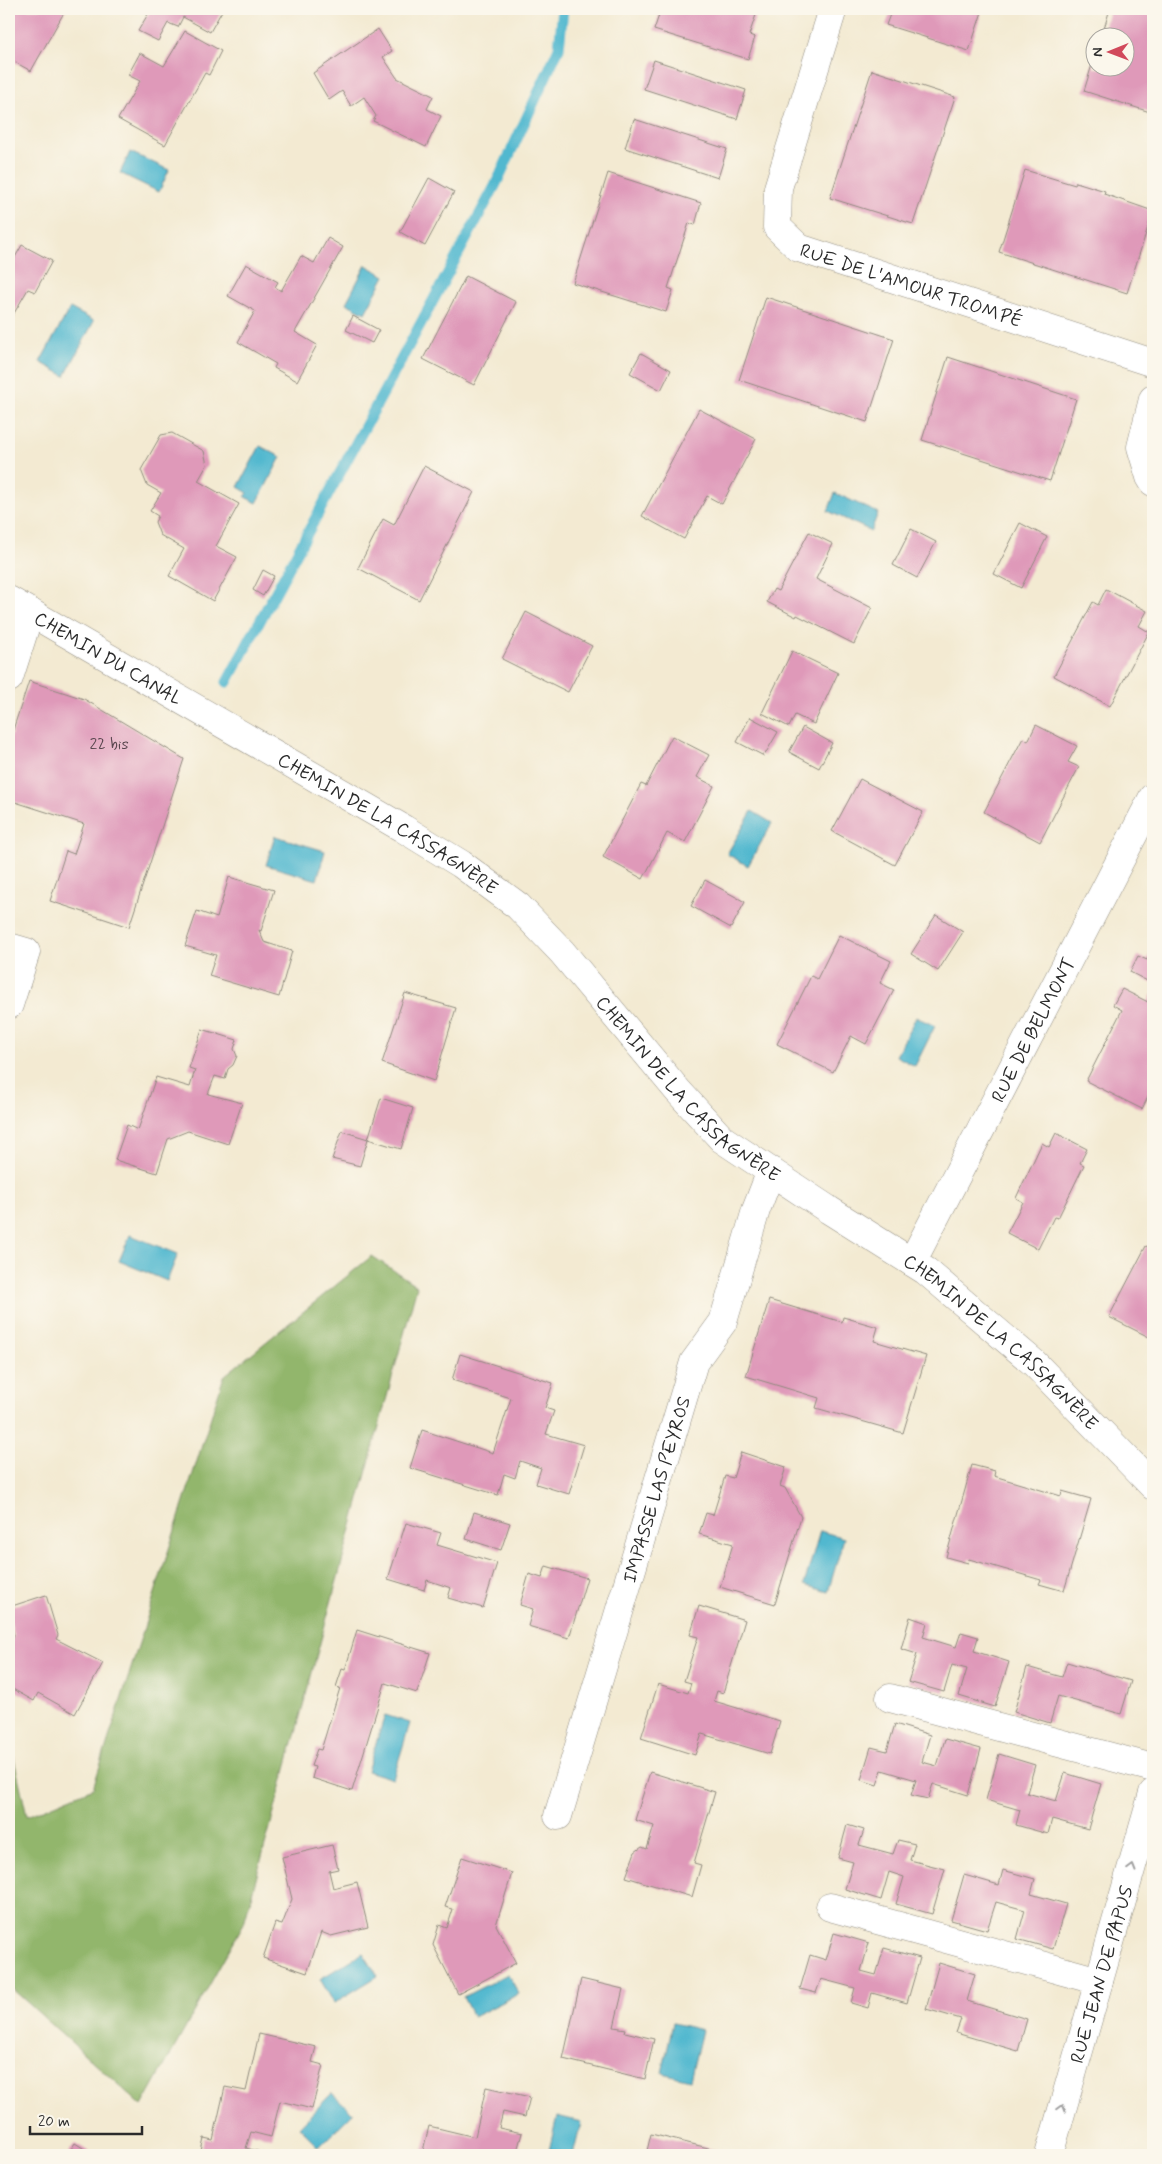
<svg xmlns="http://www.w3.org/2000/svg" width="1162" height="2164" viewBox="0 0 1162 2164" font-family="Mynerve,sans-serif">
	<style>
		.forest { fill: #92b66c; stroke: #5e704c }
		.water { fill: #51b8cf; stroke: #3e727d }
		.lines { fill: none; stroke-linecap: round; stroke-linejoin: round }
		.stream { stroke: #51b8cf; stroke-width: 11 }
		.building { fill: #df99b9 }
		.minor-casing { stroke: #8f8a7e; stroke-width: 29 }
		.minor { stroke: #fff; stroke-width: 28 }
		.oneway { stroke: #a0a0a0 }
		.labels { text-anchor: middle; stroke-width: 4.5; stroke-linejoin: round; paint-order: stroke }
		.number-label { font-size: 16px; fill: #58464e }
		.street-label { font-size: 19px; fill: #2b2b2b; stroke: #fbf7ec }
	</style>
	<rect width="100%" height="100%" fill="#fbf7ec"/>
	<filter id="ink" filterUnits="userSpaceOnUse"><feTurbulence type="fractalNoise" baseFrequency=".02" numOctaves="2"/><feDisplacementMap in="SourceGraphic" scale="10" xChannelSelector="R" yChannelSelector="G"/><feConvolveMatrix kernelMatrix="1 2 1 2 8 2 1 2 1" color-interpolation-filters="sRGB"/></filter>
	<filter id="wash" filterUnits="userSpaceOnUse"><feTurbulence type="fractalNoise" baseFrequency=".0096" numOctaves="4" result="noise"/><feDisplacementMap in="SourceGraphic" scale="20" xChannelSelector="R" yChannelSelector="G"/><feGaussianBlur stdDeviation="1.12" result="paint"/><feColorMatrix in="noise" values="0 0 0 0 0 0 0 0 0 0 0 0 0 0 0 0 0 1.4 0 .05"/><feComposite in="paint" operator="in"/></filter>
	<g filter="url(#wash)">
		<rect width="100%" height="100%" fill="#f3ead2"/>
		<!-- forest -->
		<path class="forest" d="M372,1256L417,1286L244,1923L142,2106L9,1986V1737L27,1816L93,1788L224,1376Z"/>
		<!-- water -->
		<g class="water">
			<path d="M130,152L169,170L159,192L120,173Z"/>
			<path d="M366,265L385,276L365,313L346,303Z"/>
			<path d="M70,308L94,321L65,376L40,362Z"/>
			<path d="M260,446L281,457L257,503L245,497L248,493L238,487Z"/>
			<path d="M835,493L878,513L871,531L828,511Z"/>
			<path d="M752,811L772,823L748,866L727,854Z"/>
			<path d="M275,836L325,851L317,880L266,865Z"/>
			<path d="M916,1017L935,1026L915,1066L896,1056Z"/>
			<path d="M130,1235L178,1254L167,1281L119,1261Z"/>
			<path d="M820,1531L844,1538L828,1592L804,1585Z"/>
			<path d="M385,1715L410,1723L393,1779L367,1771Z"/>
			<path d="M363,1953L378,1976L334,2003L320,1979Z"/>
			<path d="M508,1974L519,1994L473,2017L463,1997Z"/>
			<path d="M673,2023L702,2030L690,2080L662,2073Z"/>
			<path d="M332,2093L353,2113L319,2147L299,2127Z"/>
			<path d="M557,2116L581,2122L573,2155H548Z"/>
		</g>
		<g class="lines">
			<!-- stream -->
			<path class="stream" d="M227,682L495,186L559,48L563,9"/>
		</g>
		<g id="blocks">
			<!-- building -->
			<g class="building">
				<path d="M16,9H66L31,71L9,59V22Z"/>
				<path d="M151,9H223L210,32L183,17L178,27L168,23L158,41L138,31Z"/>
				<path d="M661,9H758L749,35L755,37L748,59L654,30Z"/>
				<path d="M892,9H983L969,51L886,25Z"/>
				<path d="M1110,9H1153V113L1084,91L1094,58V68H1124V38H1101Z"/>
				<path d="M378,29L392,51L383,57L397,78L433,96L427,109L441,116L426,147L373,121L376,116L364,97L351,106L342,91L329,100L313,73Z"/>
				<path d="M185,31L221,51L209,75L205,73L165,145L118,119L140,81L128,75L140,53L164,66Z"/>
				<path d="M654,60L746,90L737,119L644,89Z"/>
				<path d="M872,70L955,97L913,224L830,198Z"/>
				<path d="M634,119L727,149L718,178L625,148Z"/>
				<path d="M1025,170L1075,185L1076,182L1105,191L1104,194L1153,211L1127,293L999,252Z"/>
				<path d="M608,173L701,203L695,225L689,223L668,288L673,290L666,312L573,283Z"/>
				<path d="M429,178L454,192L425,246L400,232Z"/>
				<path d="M328,238L343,247L295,332L317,345L297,381L274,368L276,364L238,342L255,311L228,296L246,264L278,282L275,287L281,291L301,256L314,263Z"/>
				<path d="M22,245L52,261L35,292L28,289L9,322V268Z"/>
				<path d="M466,276L516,302L474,385L423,359Z"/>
				<path d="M766,297L894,339L867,422L739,380Z"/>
				<path d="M353,316L379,330L372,343L346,330Z"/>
				<path d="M641,353L671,370L661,390L630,373Z"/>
				<path d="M948,357L1076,399L1050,481L922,440Z"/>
				<path d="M699,409L756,439L722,504L707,496L684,539L642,516Z"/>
				<path d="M172,433L204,451L207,465L198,481L239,504L216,546L237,557L213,601L169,576L184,549L160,535L155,522L158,516L150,511L161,493L147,485L141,470L161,435Z"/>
				<path d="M424,466L474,492L419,600L358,568L383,519L394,525Z"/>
				<path d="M1020,523L1047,537L1021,588L994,574Z"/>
				<path d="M911,529L936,542L917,578L893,565Z"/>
				<path d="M809,532L833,544L816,579L872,608L854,644L797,615L796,617L767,602L774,589L778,591Z"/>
				<path d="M263,570L274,576L263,596L253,590Z"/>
				<path d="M1106,589L1147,611L1139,626L1149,632L1110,706L1054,676L1093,602L1098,605Z"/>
				<path d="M526,612L592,646L568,692L502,659Z"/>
				<path d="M792,651L838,673L814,724L795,715L789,727L762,713Z"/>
				<path d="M29,681L84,699L184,759L129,927L50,901L66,851L74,854L84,824L9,800V742Z"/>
				<path d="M750,717L778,732L764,756L737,742Z"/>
				<path d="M1036,725L1077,746L1068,762L1079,767L1040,842L984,812L1023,738L1028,741Z"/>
				<path d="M803,727L832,743L819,768L789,752Z"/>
				<path d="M672,736L709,755L697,777L714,786L685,842L667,833L643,879L603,857L641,784L646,786Z"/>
				<path d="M860,779L923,812L895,865L832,831Z"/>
				<path d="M229,877L274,890L261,931L259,930L264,942L292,951L279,997L209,976L216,955L185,946L197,911L217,918Z"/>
				<path d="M705,880L745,902L731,928L691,906Z"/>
				<path d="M936,915L963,932L938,971L911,954Z"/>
				<path d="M839,935L891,961L880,983L894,990L866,1044L851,1036L833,1072L777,1044L811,976L817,979Z"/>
				<path d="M1153,948V984L1130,972L1138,956L1147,960Z"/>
				<path d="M1122,989L1148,1002L1153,993V1087L1142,1109L1086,1081L1122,1010L1113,1005Z"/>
				<path d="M405,993L456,1008L434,1081L382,1063Z"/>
				<path d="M202,1029L237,1040L234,1049L237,1056L233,1065L228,1069L225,1079L215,1076L208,1094L242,1103L228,1144L188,1131L168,1139L157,1173L115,1160L127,1125L138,1130L156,1077L190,1087L195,1070L189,1068Z"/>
				<path d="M381,1098L413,1108L401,1149L368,1139Z"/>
				<path d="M342,1131L368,1139L360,1166L332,1159Z"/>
				<path d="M1056,1133L1087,1149L1080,1163L1084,1165L1058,1218L1054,1217L1038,1249L1007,1233L1023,1202L1016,1198L1042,1143L1049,1147Z"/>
				<path d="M1146,1246L1153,1249V1339L1109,1317Z"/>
				<path d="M769,1300L842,1322L843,1317L878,1327L874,1341L926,1356L903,1433L816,1408L819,1398L746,1376Z"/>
				<path d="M460,1354L553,1383L545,1408L554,1411L546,1434L584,1445L569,1494L536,1484L541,1468L520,1461L515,1478L504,1474L498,1495L410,1468L422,1430L493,1453L511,1398L452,1380Z"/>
				<path d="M741,1452L786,1467L780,1486L785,1488L801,1517L775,1604L720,1587L733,1544L699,1534L706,1513L713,1515L725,1476L733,1478Z"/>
				<path d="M972,1465L995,1471L994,1476L1061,1496L1062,1491L1091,1499L1064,1591L1039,1584L1041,1580L969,1559L968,1563L946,1557Z"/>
				<path d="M474,1512L510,1523L501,1550L466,1539Z"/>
				<path d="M406,1523L441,1533L437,1545L497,1563L483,1608L448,1598L451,1588L427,1580L424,1590L388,1579Z"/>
				<path d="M546,1566L587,1578L569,1638L528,1626L533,1609L520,1605L529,1574L542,1578Z"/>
				<path d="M46,1595L58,1635L56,1639L103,1663L75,1714L38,1693L34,1701L9,1687V1646L14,1635L9,1617V1607Z"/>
				<path d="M699,1606L745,1620L723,1693L717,1691L714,1701L780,1721L770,1754L702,1734L695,1755L641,1738L658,1684L688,1693L691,1683L684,1681L698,1637L690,1635Z"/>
				<path d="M910,1617L927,1623L923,1637L956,1647L961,1632L978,1637L974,1651L1009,1662L995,1707L959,1696L967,1669L952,1665L944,1692L908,1682L917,1654L901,1649Z"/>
				<path d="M357,1630L430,1653L417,1693L385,1683L352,1791L312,1778L315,1767L311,1766L317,1749L321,1750L340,1688L336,1687L342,1669L345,1670Z"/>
				<path d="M1067,1662L1131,1681L1121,1714L1058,1696L1050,1723L1014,1712L1027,1667L1062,1677Z"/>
				<path d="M895,1724L930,1735L922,1762L937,1766L945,1739L981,1749L968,1795L933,1784L928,1799L911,1795L916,1780L882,1770L877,1785L861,1780L871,1747L887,1751Z"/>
				<path d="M999,1754L1035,1765L1027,1793L1056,1801L1065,1773L1101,1784L1088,1829L1052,1819L1048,1834L1016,1825L1020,1810L986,1800Z"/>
				<path d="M650,1772L715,1792L694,1863L701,1865L692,1897L626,1877L635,1852L642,1847L647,1849L654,1826L635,1820Z"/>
				<path d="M847,1825L864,1830L859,1845L893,1854L898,1840L915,1844L910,1860L945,1869L932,1914L896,1904L904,1877L889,1872L881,1900L845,1889L853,1862L838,1858Z"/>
				<path d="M332,1845L338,1869L329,1871L333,1888L357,1882L368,1927L331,1936L321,1932L307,1973L263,1958L275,1923L282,1925L292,1899L282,1857Z"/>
				<path d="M462,1857L512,1873L496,1925L516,1963L458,1994L433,1945L439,1925L447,1928L453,1909L445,1907Z"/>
				<path d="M1003,1870L1035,1879L1031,1894L1066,1904L1053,1949L1017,1939L1025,1910L996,1902L987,1930L951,1920L964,1875L999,1885Z"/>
				<path d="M834,1933L869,1943L861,1971L876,1975L884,1948L920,1958L907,2003L872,1993L868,2008L851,2003L855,1988L821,1979L816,1993L800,1989L810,1955L826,1960Z"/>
				<path d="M939,1963L975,1974L967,2001L1027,2019L1018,2051L956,2033L961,2019L926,2009Z"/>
				<path d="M581,1979L623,1989L614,2027L626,2029L625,2032L654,2039L645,2079L563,2059Z"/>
				<path d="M259,2034L316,2047L312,2062L323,2065L312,2109L280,2101L271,2137L251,2132L246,2148L272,2155H200L204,2138L213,2140L225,2087L246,2091Z"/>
				<path d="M486,2087L530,2097L525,2117L503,2112L499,2128L522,2133L516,2155H422L429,2126L475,2137Z"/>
				<path d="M651,2134L737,2155H646Z"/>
				<path d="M75,2143L94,2155H67Z"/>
			</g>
		</g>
	</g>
	<g filter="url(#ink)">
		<use href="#blocks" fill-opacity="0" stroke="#8f8a7e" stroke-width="1"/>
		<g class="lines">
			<!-- minor casing -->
			<g class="minor-casing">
				<g id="minor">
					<path id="s1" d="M833,9L778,188L777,227L799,248L1153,363"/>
					<path d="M1153,399L1141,447L1150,477L1153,482"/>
					<path id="s2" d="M9,600L404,829L461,864L518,906L562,952L678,1091L722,1139L829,1210L926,1271L1034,1363L1153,1486"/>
					<path d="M9,678L30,612"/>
					<path d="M9,947L26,952L9,1005"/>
					<path id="s3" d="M912,1262L1153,797"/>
					<path d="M890,1698L1153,1768"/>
					<path id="s4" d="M558,1816L694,1362L723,1322L756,1210L771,1171"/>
					<path d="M830,1907L1099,1981"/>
					<path id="s5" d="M1049,2155L1153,1793"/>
				</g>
			</g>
			<!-- minor -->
			<use href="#minor" class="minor"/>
		</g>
		<!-- one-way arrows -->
		<defs><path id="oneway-chevron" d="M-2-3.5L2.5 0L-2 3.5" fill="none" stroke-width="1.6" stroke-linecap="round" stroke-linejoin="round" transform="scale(1.25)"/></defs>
		<g class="oneway">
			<use href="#oneway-chevron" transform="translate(1132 1868) rotate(-74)"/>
			<use href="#oneway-chevron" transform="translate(1062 2108) rotate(-74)"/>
		</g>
	</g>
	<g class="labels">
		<!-- number labels -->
		<g class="number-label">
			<text x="109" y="749">22 bis</text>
		</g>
		<!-- street labels -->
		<g class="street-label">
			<text dy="7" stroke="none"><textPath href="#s1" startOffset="375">RUE DE L'AMOUR TROMPÉ</textPath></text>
			<text dy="7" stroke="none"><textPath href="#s2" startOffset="115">CHEMIN DU CANAL</textPath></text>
			<text dy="7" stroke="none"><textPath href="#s2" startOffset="440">CHEMIN DE LA CASSAGNÈRE</textPath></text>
			<text dy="7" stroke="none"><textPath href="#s3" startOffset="262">RUE DE BELMONT</textPath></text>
			<text dy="7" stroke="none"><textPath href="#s2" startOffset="845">CHEMIN DE LA CASSAGNÈRE</textPath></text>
			<text dy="7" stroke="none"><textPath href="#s2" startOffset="1250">CHEMIN DE LA CASSAGNÈRE</textPath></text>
			<text dy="7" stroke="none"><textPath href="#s4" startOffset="341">IMPASSE LAS PEYROS</textPath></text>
			<text dy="7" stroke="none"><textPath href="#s5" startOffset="188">RUE JEAN DE PAPUS</textPath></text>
		</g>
	</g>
	<!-- margin -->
	<rect width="1162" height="2164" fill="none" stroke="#fbf7ec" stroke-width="30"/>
	<!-- north arrow -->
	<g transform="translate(1110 52) rotate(269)"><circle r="24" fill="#fbf7ec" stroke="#a8a59f"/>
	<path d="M0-4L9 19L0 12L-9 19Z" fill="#d1495b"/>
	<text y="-8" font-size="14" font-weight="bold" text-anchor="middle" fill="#2b2b2b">N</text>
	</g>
	<!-- scale -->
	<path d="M30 2126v8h112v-8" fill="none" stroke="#2b2b2b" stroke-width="2.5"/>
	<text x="38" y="2126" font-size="15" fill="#2b2b2b" stroke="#fbf7ec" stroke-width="4" paint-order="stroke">20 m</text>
</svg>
